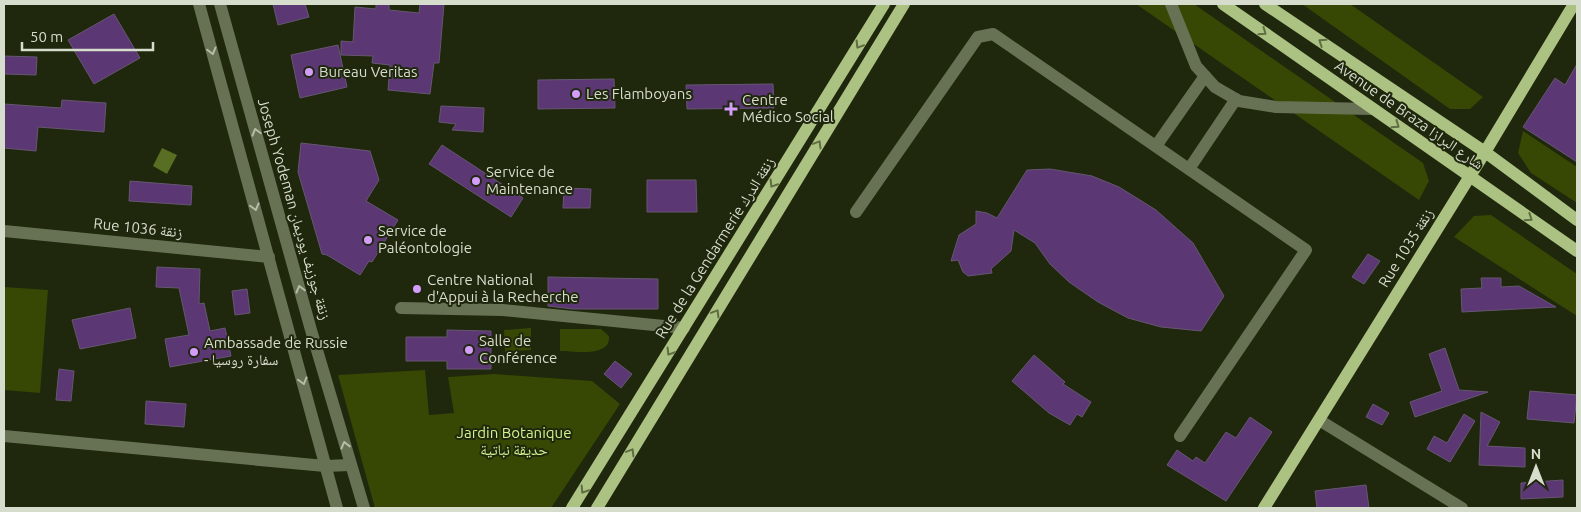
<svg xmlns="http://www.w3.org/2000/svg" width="1581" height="512" viewBox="0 0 1581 512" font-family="Ubuntu,'Noto Naskh Arabic',sans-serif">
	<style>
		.green { fill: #374804 }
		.water { fill: #586e23 }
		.building { fill: #5b3773; stroke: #665771 }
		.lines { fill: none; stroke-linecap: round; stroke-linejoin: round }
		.minor { stroke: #677254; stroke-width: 12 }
		.major { stroke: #acc283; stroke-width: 12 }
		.oneway { stroke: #5e6d42 }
		.oneway2 { stroke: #b5bda9 }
		.poi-dot { fill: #d49cfb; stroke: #1f270d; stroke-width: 2 }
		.labels { text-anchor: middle; stroke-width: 4; stroke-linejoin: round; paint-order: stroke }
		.poi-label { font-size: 15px; fill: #d7ddcd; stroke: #1f270d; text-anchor: start }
		.street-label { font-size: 15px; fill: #d7ddcd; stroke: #1f270d }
		.park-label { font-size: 15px; fill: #d2f38d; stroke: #1f270d }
	</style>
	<rect width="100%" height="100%" fill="#1f270d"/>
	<!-- green -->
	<g class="green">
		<path d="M1136,4H1194L1423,163L1429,181L1419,200Z"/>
		<path d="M1302,4H1350L1483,97L1470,109H1450Z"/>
		<path d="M1523,131L1577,167V203L1531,173L1518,153Z"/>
		<path d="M1491,215L1577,274V316L1454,237L1474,216Z"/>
		<path d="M4,287L48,290L40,393L4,390Z"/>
		<path d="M531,328V350L505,352L504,330Z"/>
		<path d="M560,329H601L609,336C611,358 574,351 560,351Z"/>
		<path d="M425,370L429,415L454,413L448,377L494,374L592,381L620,404L551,508H375L338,375Z"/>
	</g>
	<!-- water -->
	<path class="water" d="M162,148L177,155L167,174L153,166Z"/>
	<!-- building -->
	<g class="building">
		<path d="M273,4H305L309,17L278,25Z"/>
		<path d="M376,4H389V10L419,13L420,4H444L439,63H434L430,94L388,90L390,65L372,63L373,56L341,55V41L353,42L355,7L376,9Z"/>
		<path d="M114,14L140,58L94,84L68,40Z"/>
		<path d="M338,45L347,87L300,98L291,55Z"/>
		<path d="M4,56L37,57L36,75L4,74Z"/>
		<path d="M1577,64V162L1523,127L1555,78L1565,85Z"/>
		<path d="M614,79L615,108L538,109V80Z"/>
		<path d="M773,84L774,108L687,109L686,85Z"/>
		<path d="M62,100L106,103L104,132L38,127L36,151L4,148V104L61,108Z"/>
		<path d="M441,106L484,108L483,132L452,130L456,124L439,122Z"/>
		<path d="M301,143L370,151L379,180L366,201L398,220L372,262L369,261L360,275L327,255L322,254L298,172Z"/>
		<path d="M442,145L523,198L511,217L429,164Z"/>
		<path d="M1050,169L1092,176L1119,187L1156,210L1193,243L1224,296L1201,331L1161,327L1128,318L1098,302L1069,282L1050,264L1035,243L1014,230L1011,251L991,269L992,273L968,276L963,272L958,260L951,261L959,235L976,224V211L987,213L997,218L1027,170Z"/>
		<path d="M647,180H696L697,212H647Z"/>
		<path d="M130,181L192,186L191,205L129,201Z"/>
		<path d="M564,188L591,189L590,208H563Z"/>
		<path d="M1368,254L1380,261L1364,284L1352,277Z"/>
		<path d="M157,267L200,269L199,304L204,303L210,331L225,328L231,356L170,367L165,339L189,335L179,288L156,287Z"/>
		<path d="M548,277L658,279V309H573L548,306Z"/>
		<path d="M1481,278H1501V287L1519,286L1556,307L1462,312L1461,289L1482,288Z"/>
		<path d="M247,289L250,313L235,315L232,291Z"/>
		<path d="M130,308L136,338L80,349L72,320Z"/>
		<path d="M447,330L491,331V369H447V361H406V337H447Z"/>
		<path d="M1445,348L1459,390L1488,392L1415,417L1410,402L1442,391L1429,354Z"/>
		<path d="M1034,355L1065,382L1063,384L1091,402L1082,417L1077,414L1070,425L1049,413L1012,381Z"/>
		<path d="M615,361L632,374L621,388L604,374Z"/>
		<path d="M59,369L74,371L71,401L56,400Z"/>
		<path d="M1530,391L1577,395L1574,423L1527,419Z"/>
		<path d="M146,401L186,404L184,427L145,424Z"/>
		<path d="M1373,404L1389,413L1382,425L1366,417Z"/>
		<path d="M1481,412L1500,422L1487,446L1525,448V467L1479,465Z"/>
		<path d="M1464,414L1475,421L1450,462L1427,449L1434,436L1447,443Z"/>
		<path d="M1250,417L1272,432L1226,501L1167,465L1177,450L1193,461L1196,457L1205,463L1226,432L1236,438Z"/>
		<path d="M1563,480V497L1521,499V483Z"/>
		<path d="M1366,485L1369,508H1317L1315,491Z"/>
	</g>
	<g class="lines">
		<!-- minor -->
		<g class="minor">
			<path d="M199,4L337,508"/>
			<path d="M220,4L311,330L364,508"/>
			<path d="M1171,4L1196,66L1215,87L1239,101L1276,107L1372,109"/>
			<path d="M1156,146L1205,76"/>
			<path d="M1189,169L1236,99"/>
			<path d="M856,212L978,37L993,34L1306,250L1180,436"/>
			<path d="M4,231L269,257"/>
			<path d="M401,308L503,310L684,328"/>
			<path d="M1319,420L1462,508"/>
			<path d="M4,436L325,466L350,465"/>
		</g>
		<!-- major -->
		<g class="major">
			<path d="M1223,4L1577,251"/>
			<path d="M1265,4L1485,152L1577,220"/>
			<path d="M572,508L884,4"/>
			<path d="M597,508L904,4"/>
			<path d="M1264,508L1485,152L1574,4"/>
		</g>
	</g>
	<!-- one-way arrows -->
	<defs><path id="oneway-chevron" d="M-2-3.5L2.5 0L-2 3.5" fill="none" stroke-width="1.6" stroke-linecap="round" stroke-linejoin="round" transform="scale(1.25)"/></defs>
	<g class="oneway">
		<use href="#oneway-chevron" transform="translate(1263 32) rotate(35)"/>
		<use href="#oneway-chevron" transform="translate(1322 42) rotate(-146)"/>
		<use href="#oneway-chevron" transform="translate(859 45) rotate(122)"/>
		<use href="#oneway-chevron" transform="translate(1396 125) rotate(35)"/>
		<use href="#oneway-chevron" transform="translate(818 144) rotate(-59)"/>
		<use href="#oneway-chevron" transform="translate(773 184) rotate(122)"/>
		<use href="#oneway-chevron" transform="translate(1529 218) rotate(34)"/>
		<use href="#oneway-chevron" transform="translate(716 313) rotate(-59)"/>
		<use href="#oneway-chevron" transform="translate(670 352) rotate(122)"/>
		<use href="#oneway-chevron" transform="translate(631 452) rotate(-59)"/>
		<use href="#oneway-chevron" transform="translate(584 490) rotate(122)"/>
	</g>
	<g class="oneway2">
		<use href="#oneway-chevron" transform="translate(212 51) rotate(75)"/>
		<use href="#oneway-chevron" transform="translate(256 132) rotate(-106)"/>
		<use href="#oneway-chevron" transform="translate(255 207) rotate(75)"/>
		<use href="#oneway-chevron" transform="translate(300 289) rotate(-105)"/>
		<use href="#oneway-chevron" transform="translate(303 381) rotate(75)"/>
		<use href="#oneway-chevron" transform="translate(345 445) rotate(-104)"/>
	</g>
	<!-- markers -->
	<g class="poi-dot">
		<circle cx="309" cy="72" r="5"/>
		<circle cx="576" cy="94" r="5"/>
		<path d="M728.5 101.5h5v5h5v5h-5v5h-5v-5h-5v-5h5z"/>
		<circle cx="476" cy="181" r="5"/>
		<circle cx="368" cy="240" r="5"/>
		<circle cx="417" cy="289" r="5"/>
		<circle cx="469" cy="350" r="5"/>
		<circle cx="194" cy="352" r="5"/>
	</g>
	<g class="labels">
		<!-- poi labels -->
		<g class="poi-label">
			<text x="319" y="77">Bureau Veritas</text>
			<text x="586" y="99">Les Flamboyans</text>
			<text x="742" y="105">Centre<tspan x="742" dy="17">Médico Social</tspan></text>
			<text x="486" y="177">Service de<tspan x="486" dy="17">Maintenance</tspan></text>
			<text x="378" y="236">Service de<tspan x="378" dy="17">Paléontologie</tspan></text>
			<text x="427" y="285">Centre National<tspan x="427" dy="17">d'Appui à la Recherche</tspan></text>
			<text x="479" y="346">Salle de<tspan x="479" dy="17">Conférence</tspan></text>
			<text x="204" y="348">Ambassade de Russie<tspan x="204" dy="17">- سفارة روسيا</tspan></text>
		</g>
		<!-- street labels -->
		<g class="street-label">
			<text transform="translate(1409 115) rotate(35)" y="5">Avenue de Braza شارع البرازا</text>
			<text transform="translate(294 209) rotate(74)" y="5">Joseph Yodeman زنقة جوزيف يوديمان</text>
			<text transform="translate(138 228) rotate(6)" y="5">Rue 1036 زنقة</text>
			<text transform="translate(715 248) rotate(-58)" y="5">Rue de la Gendarmerie زنقة الدرك</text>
			<text transform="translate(1406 248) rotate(-58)" y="5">Rue 1035 زنقة</text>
		</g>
		<!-- park labels -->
		<g class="park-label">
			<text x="514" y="438">Jardin Botanique<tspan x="514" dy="17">حديقة نباتية</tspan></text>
		</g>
	</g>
	<!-- border -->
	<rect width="1581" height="512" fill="none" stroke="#d7ddcd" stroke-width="10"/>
	<!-- north arrow -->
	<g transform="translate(1536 467)" stroke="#1f270d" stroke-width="4" paint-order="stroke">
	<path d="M0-4L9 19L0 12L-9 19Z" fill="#d7ddcd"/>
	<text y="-8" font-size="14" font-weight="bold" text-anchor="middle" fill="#d7ddcd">N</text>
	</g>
	<!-- scale -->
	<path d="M22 42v8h131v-8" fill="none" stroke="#d7ddcd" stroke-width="2.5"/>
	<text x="30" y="42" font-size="15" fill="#d7ddcd" stroke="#1f270d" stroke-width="4" paint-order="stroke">50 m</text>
</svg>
